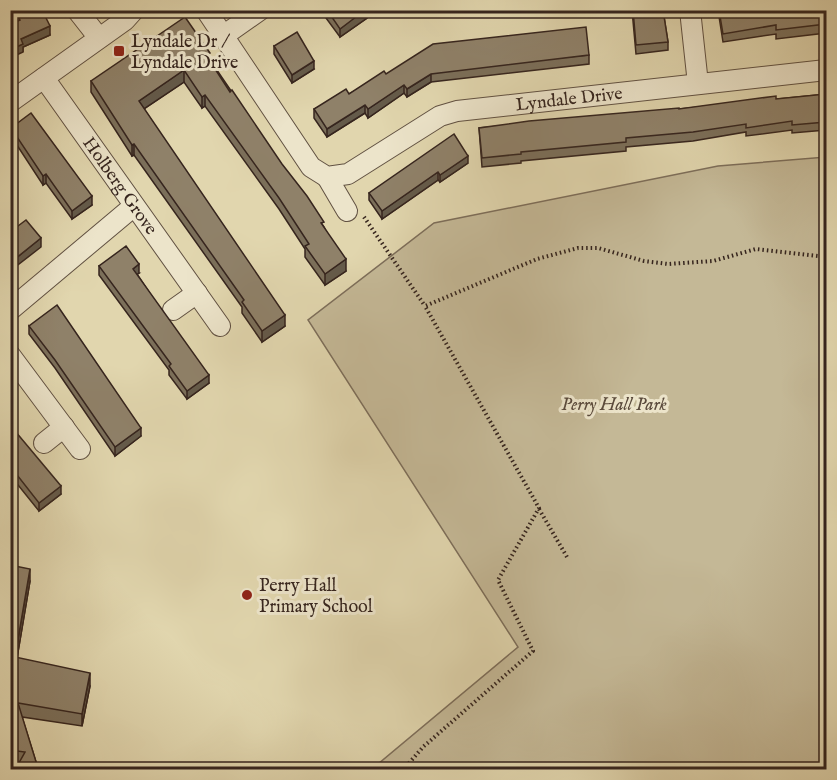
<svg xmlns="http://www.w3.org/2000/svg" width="837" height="780" viewBox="0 0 837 780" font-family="'IM FELL English',serif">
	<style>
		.green { fill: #c4b896; stroke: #7d6e5a; stroke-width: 1.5 }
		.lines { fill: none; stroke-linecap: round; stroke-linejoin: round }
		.minor-casing { stroke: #615142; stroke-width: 22 }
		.path { stroke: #36251e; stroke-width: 4; stroke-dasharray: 1.5 3; stroke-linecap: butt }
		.minor { stroke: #ece4ca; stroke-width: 20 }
		.wall { fill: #7b6f5a; stroke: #36251e; stroke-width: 1.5 }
		.shaded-wall { fill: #645a4a; stroke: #36251e; stroke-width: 1.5 }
		.building { fill: #8f8169; stroke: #36251e; stroke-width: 1.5 }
		.poi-dot { fill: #8f2418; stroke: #ece4ca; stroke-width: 2 }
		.labels { text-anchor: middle; stroke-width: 6; stroke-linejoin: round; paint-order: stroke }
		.poi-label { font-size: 18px; fill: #36251e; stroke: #ece4ca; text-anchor: start }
		.street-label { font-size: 18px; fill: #36251e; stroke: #ece4ca }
		.park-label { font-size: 18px; font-style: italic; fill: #5a4a3c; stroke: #ece4ca }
	</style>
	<rect width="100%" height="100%" fill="#e1d6ae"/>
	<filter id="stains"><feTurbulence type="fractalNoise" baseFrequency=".00333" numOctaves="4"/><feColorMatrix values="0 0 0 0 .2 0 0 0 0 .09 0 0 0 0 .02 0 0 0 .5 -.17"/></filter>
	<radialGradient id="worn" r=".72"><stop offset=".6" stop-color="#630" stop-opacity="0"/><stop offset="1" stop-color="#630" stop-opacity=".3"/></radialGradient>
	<!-- green -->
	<path class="green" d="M826,157V769H372L518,647L308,320L434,223L718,166Z"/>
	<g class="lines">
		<!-- minor casing -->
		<g class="minor-casing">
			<g id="minor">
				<path d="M77,10L99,38"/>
				<path id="s1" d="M206,10L311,167L327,177L348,174L440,116L457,111L826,70"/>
				<path d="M690,10L698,84"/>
				<path d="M223,36L260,10"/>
				<path id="s2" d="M44,78L220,326"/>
				<path d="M10,102L125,20L134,10"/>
				<path d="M327,177L347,211"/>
				<path d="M10,310L134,206"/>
				<path d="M173,310L197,293"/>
				<path d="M10,355L80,449"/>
				<path d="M44,443L64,427"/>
			</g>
		</g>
		<!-- path -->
		<g class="path">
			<path d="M364,217L425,306"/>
			<path d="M539,509L567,557"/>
			<path d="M403,770L423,747L533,651L498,580L539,508L425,306L537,259L578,248H598L644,261L668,264L713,261L756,249L818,256L826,260"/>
		</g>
		<!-- minor -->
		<use href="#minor" class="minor"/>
	</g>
	<!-- wall -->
	<g class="wall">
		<path d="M11,10H42L50,35L23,47V52L17,21Z"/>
		<path d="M326,10H369L367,12V18L340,37L326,18Z"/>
		<path d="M632,10H663L668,42V50L636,54Z"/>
		<path d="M718,10H826V33L776,39V34L723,42Z"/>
		<path d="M274,46L314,69L292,83L274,54Z"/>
		<path d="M589,55V64L431,82L407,97L404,93L368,118L365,113L327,137L314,118V109L349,94L386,74Z"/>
		<path d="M210,60L324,227L346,271L325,285L305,257V249L279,209L205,106L202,108L184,82L144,109L285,326L262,342L242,313V307L134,155L132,156L91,92V81Z"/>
		<path d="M826,94V130L792,133V130L746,136V132L693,141L626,147V151L521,161V163L482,167L479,128L679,109Z"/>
		<path d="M11,128L92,205L72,219L46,183L43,185L11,136Z"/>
		<path d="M468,163L440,182L438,180L382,219L369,200V193Z"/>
		<path d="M99,266L139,273L137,274L209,383L187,399L169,375V370L99,275Z"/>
		<path d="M29,326L141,436L115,456L55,368L29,334Z"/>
		<path d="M10,425L61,494L39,511L10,475Z"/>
		<path d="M10,565L30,581L17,658L90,686L82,726L22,717L37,765L10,762Z"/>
	</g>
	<!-- shaded-wall -->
	<g class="shaded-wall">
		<path d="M364,10H369L367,12V18L340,37V29Z"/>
		<path d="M50,26V35L23,47V52L10,58V50L21,39Z"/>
		<path d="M314,61V69L292,83V75Z"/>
		<path d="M184,70V82L139,112V101Z"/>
		<path d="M431,74V82L407,97V89Z"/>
		<path d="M404,85V93L368,118V109Z"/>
		<path d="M205,95V106L202,108V97Z"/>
		<path d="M365,105V113L327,137V129Z"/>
		<path d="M134,144V155L132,156V145Z"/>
		<path d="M468,156V163L440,182V175Z"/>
		<path d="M438,172V180L382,219V211Z"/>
		<path d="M46,174V183L43,185V176Z"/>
		<path d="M92,196V205L72,219V211Z"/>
		<path d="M41,238V247L10,271V263Z"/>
		<path d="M346,259V271L325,285V274Z"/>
		<path d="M139,264V273L133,277V269Z"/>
		<path d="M285,315V326L262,342V331Z"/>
		<path d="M209,375V383L187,399V391Z"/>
		<path d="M141,428V436L115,456V447Z"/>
		<path d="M61,486V494L39,511V503Z"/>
		<path d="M30,569V581L15,670V657Z"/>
		<path d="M90,673V686L82,726V714Z"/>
	</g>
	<!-- building -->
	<g class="building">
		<path d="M15,10H42L50,26L21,39L23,44L10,50V24L20,20Z"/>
		<path d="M327,10H365L340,29Z"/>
		<path d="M633,10H663L668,42L636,45Z"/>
		<path d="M719,10H826V24L776,30V25L723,34Z"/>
		<path d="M185,17L210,53L206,55L230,92L232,90L282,164L307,196L324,222L321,223L346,259L325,274L305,246L309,244L279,198L205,95L202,97L184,70L139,101L285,315L262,331L242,302L244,300L134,144L132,145L91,81Z"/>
		<path d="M586,27L589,55L431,74L407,89L404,85L368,109L365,105L327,129L314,109L346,89L349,94L384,71L386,74L433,44Z"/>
		<path d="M297,32L314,61L292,75L274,46Z"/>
		<path d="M826,94V122L792,125V121L746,128V124L693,132L626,138V142L521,152V154L482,158L479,128L529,121L679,108V109L776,96V99Z"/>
		<path d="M31,113L92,196L72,211L46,174L43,176L11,128Z"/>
		<path d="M454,134L468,156L440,175L438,172L382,211L369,193Z"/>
		<path d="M26,220L41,238L10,263V232Z"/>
		<path d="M126,246L139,264L133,269L209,375L187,391L169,366L171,364L99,266Z"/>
		<path d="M57,305L141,428L115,447L55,360L29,326Z"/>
		<path d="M10,425L61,486L39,503L10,466Z"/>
		<path d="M10,565L30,569L15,657L90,673L82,714L18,703L37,765L44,770H15L25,752L10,750Z"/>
	</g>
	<!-- markers -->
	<g class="poi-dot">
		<rect x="113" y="45" width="12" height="12" rx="3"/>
		<circle cx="247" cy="595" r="6"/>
	</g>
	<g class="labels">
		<!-- poi labels -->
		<g class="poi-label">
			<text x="131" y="47">Lyndale Dr /<tspan x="131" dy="21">Lyndale Drive</tspan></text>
			<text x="259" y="591">Perry Hall<tspan x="259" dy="21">Primary School</tspan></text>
		</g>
		<!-- street labels -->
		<g class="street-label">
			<text dy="6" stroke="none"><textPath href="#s1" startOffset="468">Lyndale Drive</textPath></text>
			<text dy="6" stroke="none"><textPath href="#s2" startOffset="132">Holberg Grove</textPath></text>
		</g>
		<!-- park labels -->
		<g class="park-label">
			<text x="614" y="410">Perry Hall Park</text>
		</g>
	</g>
	<!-- margin -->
	<rect width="837" height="780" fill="none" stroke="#e1d6ae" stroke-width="36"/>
	<rect x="12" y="12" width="813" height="756" fill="none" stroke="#36251e" stroke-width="3"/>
	<rect x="18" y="18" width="801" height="744" fill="none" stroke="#36251e" stroke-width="1.5"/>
	<rect width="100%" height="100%" filter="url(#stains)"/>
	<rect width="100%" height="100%" fill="url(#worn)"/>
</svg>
